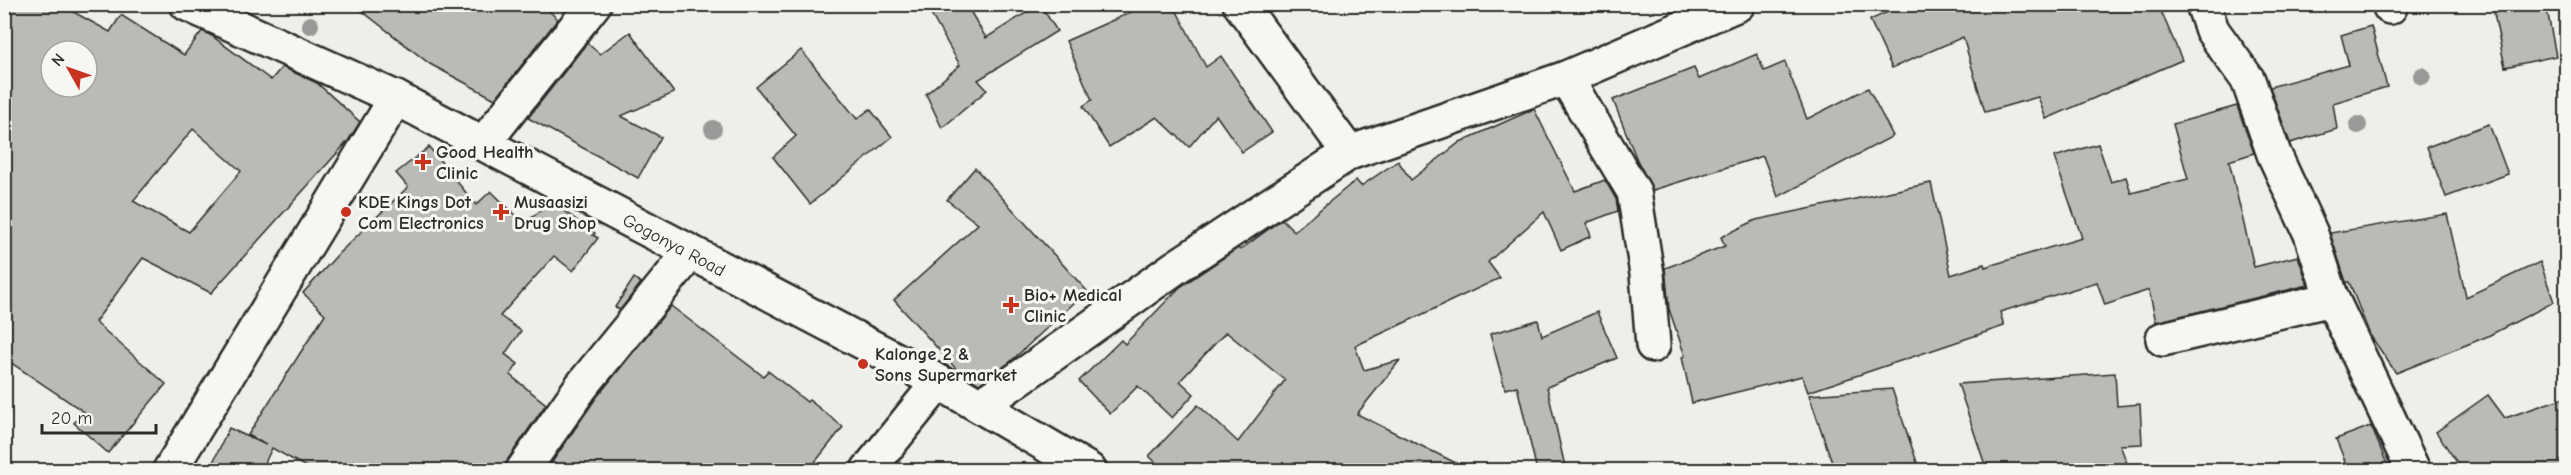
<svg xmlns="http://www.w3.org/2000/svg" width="2571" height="475" viewBox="0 0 2571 475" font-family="'Comic Neue',sans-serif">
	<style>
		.building { fill: #babab7; stroke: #2b2b2b; stroke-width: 1.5; fill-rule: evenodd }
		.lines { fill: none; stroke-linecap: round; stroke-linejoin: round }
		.minor-casing { stroke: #2b2b2b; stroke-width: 38 }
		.minor { stroke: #f6f6f2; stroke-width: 33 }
		.tree { fill: #999997 }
		.poi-dot { fill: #c8321e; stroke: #f6f6f2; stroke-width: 2 }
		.labels { text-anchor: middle; stroke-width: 6; stroke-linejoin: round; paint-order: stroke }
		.poi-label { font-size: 18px; font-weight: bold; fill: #2b2b2b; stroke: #f6f6f2; text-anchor: start }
		.street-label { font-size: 18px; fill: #2b2b2b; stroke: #f6f6f2 }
	</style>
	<rect width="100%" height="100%" fill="#eeeeea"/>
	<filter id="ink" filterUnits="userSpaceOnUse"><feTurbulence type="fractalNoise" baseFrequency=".0167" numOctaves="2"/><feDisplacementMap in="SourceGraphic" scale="12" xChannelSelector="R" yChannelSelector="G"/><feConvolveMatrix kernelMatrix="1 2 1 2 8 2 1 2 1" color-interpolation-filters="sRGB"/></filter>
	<g filter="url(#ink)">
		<!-- building -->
		<g class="building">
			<path d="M4,4H59L110,32L121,15L184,55L202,31L212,36L271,80L282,67L317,83L360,122L348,141L211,293L143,258L95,322L166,384L108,453L74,423L84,412L4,358ZM51,51H87V87H51ZM193,129L241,171L189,232L133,201Z"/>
			<path d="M353,4H541L558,19L495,99L430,64Z"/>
			<path d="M925,4H966L986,38L1040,4L1057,31L978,80L987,90L942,128L926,94L960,65Z"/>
			<path d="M1149,4H1173L1206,67L1221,56L1272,132L1242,152L1216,115L1189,147L1157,117L1109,147L1083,106L1092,100L1066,41Z"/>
			<path d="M1905,4H2158L2182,60L2046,119L2038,97L1985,112L1963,37L1892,68L1870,20Z"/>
			<path d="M2492,4H2546L2556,56L2505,67Z"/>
			<path d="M2371,26L2387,87L2333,103L2337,129L2290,143L2270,87L2349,65L2341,35Z"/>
			<path d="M630,32L674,93L621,116L661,137L638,178L528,118L587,43L600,54Z"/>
			<path d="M801,50L857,119L870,109L892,137L810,204L773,157L796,136L756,87Z"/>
			<path d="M1757,54L1764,71L1785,62L1807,119L1868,88L1893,136L1778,197L1763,156L1653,190L1637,160L1613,100L1694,68L1699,79Z"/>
			<path d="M2237,106L2254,153L2229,161L2254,267L2298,256L2308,285L2156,322L2149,290L2105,305L2097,282L2000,312L2004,326L1808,392L1802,376L1692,403L1682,357L1685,356L1669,309L1665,268L1725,246L1721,237L1756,220L1931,183L1951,275L1984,264L1985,267L2082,238L2054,157L2098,144L2111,182L2126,177L2131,193L2188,179L2173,124Z"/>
			<path d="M1534,109L1575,191L1605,180L1616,199L1618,211L1586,223L1591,236L1561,250L1544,212L1488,262L1500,278L1355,346L1364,370L1400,360L1357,414L1472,471H1165L1149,456L1198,405L1238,442L1285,380L1226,332L1180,381L1194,394L1172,418L1138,386L1110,414L1079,381L1121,340L1125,344L1179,288L1238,248L1240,250L1282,219L1294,231L1356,180L1361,186L1398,161L1411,180L1460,142Z"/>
			<path d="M2489,124L2508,174L2446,197L2427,147Z"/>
			<path d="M429,147L476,205L491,191L524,224L551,202L595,233L593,235L598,238L573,271L554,256L500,316L521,331L505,354L518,364L510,375L546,404L508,459L505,471H313L272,448L261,471H209L229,428L266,445L248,435L325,314L303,293L339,253L408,187L396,173Z"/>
			<path d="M975,168L1087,291L1010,362L979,384L958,371L894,300L978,224L947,200Z"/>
			<path d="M2447,214L2466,297L2540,262L2554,302L2486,337L2396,373L2370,335L2349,282H2346L2330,233Z"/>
			<path d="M634,278L641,283L620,310L615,307Z"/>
			<path d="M671,306L763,376L768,371L807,402L809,400L843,427L808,471H546L596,398Z"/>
			<path d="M1597,312L1617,358L1547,387L1566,471H1537L1517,386L1505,389L1490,334L1538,320L1542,336Z"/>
			<path d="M2115,373L2117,406L2140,404L2142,444L2120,445L2130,471H1987L1958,384Z"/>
			<path d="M1892,389L1920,471H1835L1809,395Z"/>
			<path d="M2488,395L2505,418L2566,397V471H2463L2436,432Z"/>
			<path d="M2371,426L2390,471H2349L2336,439Z"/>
		</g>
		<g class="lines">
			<!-- minor casing -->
			<g class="minor-casing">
				<g id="minor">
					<path d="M187,4L396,98L939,382L1089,470"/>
					<path d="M1240,4L1349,153"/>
					<path d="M2203,4L2212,30L2248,80L2274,154L2311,234L2332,299L2413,470"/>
					<path d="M2389,4L2390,7"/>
					<path d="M1566,78L1634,192L1647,274L1653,345"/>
					<path d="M483,144L594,4"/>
					<path d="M2163,339L2332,299"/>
					<path d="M980,406L1176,267L1349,153L1566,78L1738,4"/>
					<path d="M170,470L396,98"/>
					<path d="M523,470L581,387L690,253"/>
					<path d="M868,470L939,382"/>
				</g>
			</g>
			<!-- minor -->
			<use href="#minor" class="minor"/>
		</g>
		<!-- trees -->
		<g class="tree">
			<circle cx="310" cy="25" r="9"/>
			<circle cx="2422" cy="76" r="9"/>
			<circle cx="2358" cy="125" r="9"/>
			<circle cx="713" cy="129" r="9"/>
		</g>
	</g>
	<!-- markers -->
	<g class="poi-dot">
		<path d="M420 153h6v6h6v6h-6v6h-6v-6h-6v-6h6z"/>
		<circle cx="346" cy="212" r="6"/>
		<path d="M498 203h6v6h6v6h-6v6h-6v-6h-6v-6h6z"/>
		<path d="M1008 296h6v6h6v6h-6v6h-6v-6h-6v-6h6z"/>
		<circle cx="863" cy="364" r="6"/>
	</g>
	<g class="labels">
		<!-- poi labels -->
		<g class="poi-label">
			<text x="436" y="158">Good Health<tspan x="436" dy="21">Clinic</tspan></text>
			<text x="358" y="208">KDE Kings Dot<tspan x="358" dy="21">Com Electronics</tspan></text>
			<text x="514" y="208">Musaasizi<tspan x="514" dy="21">Drug Shop</tspan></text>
			<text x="1024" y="301">Bio+ Medical<tspan x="1024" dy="21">Clinic</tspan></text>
			<text x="875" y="360">Kalonge 2 &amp;<tspan x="875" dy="21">Sons Supermarket</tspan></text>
		</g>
		<!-- street labels -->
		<g class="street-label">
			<text transform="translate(674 245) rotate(28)" y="6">Gogonya Road</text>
		</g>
	</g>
	<!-- margin -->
	<rect width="2571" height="475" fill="none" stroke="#f6f6f2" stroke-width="24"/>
	<rect x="12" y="12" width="2547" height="451" fill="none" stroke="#2b2b2b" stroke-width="2" filter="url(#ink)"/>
	<!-- north arrow -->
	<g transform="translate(69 69) rotate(310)"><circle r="28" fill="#f6f6f2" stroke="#a5a5a2" stroke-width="1.5"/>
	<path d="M0-4.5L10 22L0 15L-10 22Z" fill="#c8321e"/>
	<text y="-9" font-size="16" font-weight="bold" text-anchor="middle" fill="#2b2b2b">N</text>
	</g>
	<!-- scale -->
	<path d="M42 424v9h114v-9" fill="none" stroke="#2b2b2b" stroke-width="3"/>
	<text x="51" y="424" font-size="18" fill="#2b2b2b" stroke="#f6f6f2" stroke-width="4.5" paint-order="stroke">20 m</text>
</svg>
